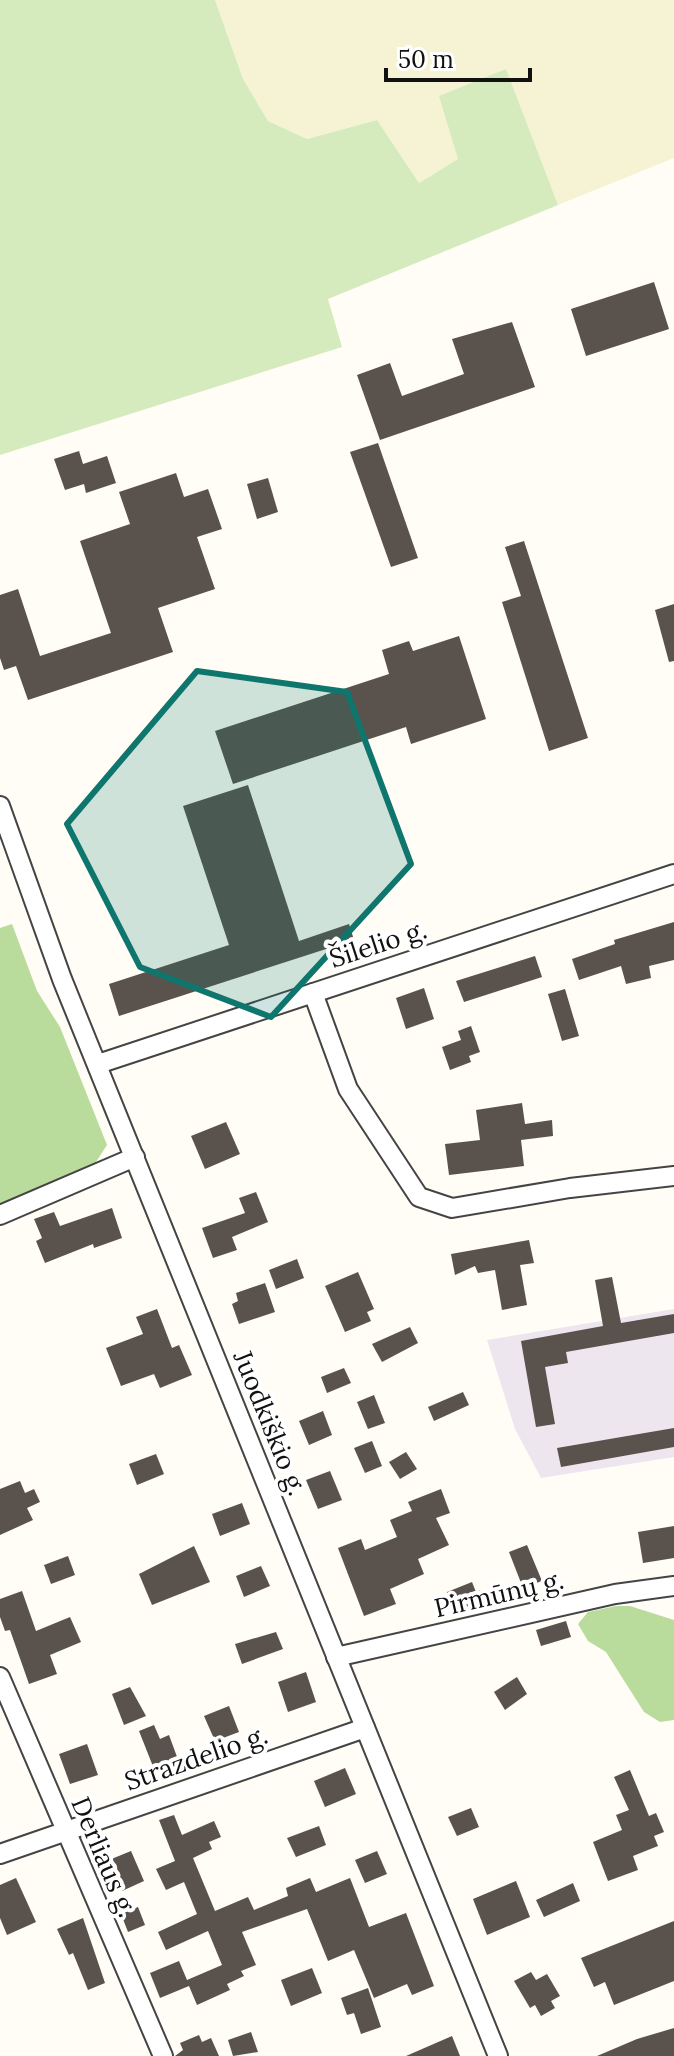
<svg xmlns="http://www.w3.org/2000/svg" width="674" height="2056" viewBox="0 0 674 2056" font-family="Lora,serif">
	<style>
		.industrial { fill: #eee6ef }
		.farmland { fill: #f6f3d4 }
		.green { fill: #d5ebbd }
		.forest { fill: #b9dc9c }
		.building { fill: #5a524d }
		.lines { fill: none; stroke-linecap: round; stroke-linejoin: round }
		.minor-casing { stroke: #444; stroke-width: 22 }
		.minor { stroke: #fff; stroke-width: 18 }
		.marked { fill: #0f766e; fill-opacity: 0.2; stroke: #0f766e; stroke-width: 6; stroke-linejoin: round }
		.labels { text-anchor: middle; stroke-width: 8; stroke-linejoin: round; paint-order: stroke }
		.street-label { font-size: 26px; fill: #111; stroke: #fff }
	</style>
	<rect width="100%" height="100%" fill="#fffdf5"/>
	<!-- industrial -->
	<path class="industrial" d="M674,1309V1457L541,1478L515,1429L487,1340Z"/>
	<!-- farmland -->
	<path class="farmland" d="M215,0H674V158L558,205L506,70L458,159L419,183L377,120L307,139L268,121L243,79Z"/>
	<!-- green -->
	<path class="green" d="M0,0H215L243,79L268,121L307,139L377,120L419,183L458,159L439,96L506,69L558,205L328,299L342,347L0,455Z"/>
	<!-- forest -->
	<g class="forest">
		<path d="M12,924L37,991L60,1027L107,1145L94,1165L0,1208V928Z"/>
		<path d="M616,1606H630L674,1620V1720L660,1722L644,1712L606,1652L588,1641L578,1624L588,1612Z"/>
	</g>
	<!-- building -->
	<g class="building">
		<path d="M654,282L669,329L586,356L571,309Z"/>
		<path d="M512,322L535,387L380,440L357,375L390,363L402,396L464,374L452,339Z"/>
		<path d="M378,443L418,558L391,567L350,452Z"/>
		<path d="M79,451L83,464L107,456L116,483L86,493L84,484L65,490L54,459Z"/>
		<path d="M176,473L184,497L208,489L222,529L197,537L215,589L158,608L173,652L28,700L16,666L4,670L0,658V595L18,589L40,656L111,633L80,541L130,524L119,492Z"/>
		<path d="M268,478L278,512L257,519L247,484Z"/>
		<path d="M524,541L588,738L549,751L502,602L521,596L505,547Z"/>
		<path d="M674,604V661L669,662L655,610Z"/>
		<path d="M459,636L486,719L411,744L406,727L233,784L215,731L389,674L382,650L409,641L413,651Z"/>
		<path d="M248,785L299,941L349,924L354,940L119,1016L109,984L229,945L183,806Z"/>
		<path d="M674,922V960L649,966L651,978L626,984L621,966L579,980L572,959L615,944L614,940Z"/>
		<path d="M535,956L542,977L464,1002L456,981Z"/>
		<path d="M424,988L434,1019L406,1029L396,998Z"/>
		<path d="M565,989L579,1036L562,1041L548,994Z"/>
		<path d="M471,1026L480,1052L469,1056L471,1062L450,1070L442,1047L461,1040L458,1031Z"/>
		<path d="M522,1103L525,1124L552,1120L553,1136L521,1140L524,1166L449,1175L445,1144L480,1140L476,1110Z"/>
		<path d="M226,1122L240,1154L205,1169L191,1136Z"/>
		<path d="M256,1192L268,1222L232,1237L237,1250L213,1258L202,1228L245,1213L239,1198Z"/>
		<path d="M112,1208L122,1238L94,1248L93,1244L45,1263L36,1241L42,1238L34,1219L54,1212L60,1226Z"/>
		<path d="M529,1240L534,1263L520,1265L527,1305L502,1310L495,1270L478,1273L475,1266L455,1275L451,1254Z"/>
		<path d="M297,1259L304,1278L276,1289L269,1270Z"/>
		<path d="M358,1272L374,1309L367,1312L371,1321L345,1332L325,1286Z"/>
		<path d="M612,1277L621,1323L674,1314V1333L566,1352L568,1363L545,1367L555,1424L536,1427L521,1341L603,1326L595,1280Z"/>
		<path d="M265,1283L275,1312L239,1324L232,1304L238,1301L236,1293Z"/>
		<path d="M157,1309L172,1348L179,1345L192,1375L160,1388L154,1374L121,1386L106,1348L143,1334L136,1317Z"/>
		<path d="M410,1327L418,1343L382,1362L372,1344Z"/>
		<path d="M344,1368L351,1383L327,1393L321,1377Z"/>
		<path d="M463,1392L469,1405L434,1421L428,1407Z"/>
		<path d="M374,1395L385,1423L368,1429L357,1402Z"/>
		<path d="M323,1411L332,1435L309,1445L299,1421Z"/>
		<path d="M674,1428V1447L561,1467L557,1448Z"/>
		<path d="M372,1441L382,1466L365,1473L354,1448Z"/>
		<path d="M406,1452L417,1469L400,1479L389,1462Z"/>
		<path d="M156,1454L164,1474L137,1485L129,1464Z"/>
		<path d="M330,1471L342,1500L318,1509L306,1480Z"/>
		<path d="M20,1481L25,1493L34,1489L40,1502L27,1508L33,1520L0,1535V1489Z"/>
		<path d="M441,1489L450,1513L436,1518L449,1545L418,1559L424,1574L390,1589L396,1604L364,1616L338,1548L361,1539L365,1550L397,1537L390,1520L412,1511L408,1502Z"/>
		<path d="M242,1503L250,1524L220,1536L212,1514Z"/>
		<path d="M674,1526V1558L643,1563L638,1532Z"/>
		<path d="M527,1545L542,1581L523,1588L509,1552Z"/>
		<path d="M194,1546L210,1582L152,1605L139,1574Z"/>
		<path d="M68,1556L75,1575L51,1584L44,1565Z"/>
		<path d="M261,1566L270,1586L244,1597L236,1576Z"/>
		<path d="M472,1582L476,1592L481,1590L486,1604L462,1614L459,1607L454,1609L447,1592Z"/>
		<path d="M22,1591L36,1631L70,1617L81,1642L50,1655L57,1674L29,1684L10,1630L5,1631L0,1617V1599Z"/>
		<path d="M566,1621L571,1637L541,1646L536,1630Z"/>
		<path d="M276,1632L283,1649L242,1664L235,1644Z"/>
		<path d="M306,1672L316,1702L288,1712L278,1682Z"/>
		<path d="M517,1677L527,1694L505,1710L494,1692Z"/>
		<path d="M130,1687L146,1716L124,1725L112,1694Z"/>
		<path d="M229,1706L239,1732L215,1741L204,1716Z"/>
		<path d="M154,1725L160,1739L169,1735L180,1765L156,1774L139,1731Z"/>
		<path d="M87,1744L98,1775L70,1784L59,1754Z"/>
		<path d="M345,1768L356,1794L325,1807L314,1781Z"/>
		<path d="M630,1770L649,1816L656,1813L664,1832L654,1836L658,1846L633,1856L638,1870L608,1881L593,1842L622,1830L616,1815L629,1810L614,1777Z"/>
		<path d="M471,1808L479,1827L457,1836L448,1817Z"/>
		<path d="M174,1815L182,1835L214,1821L221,1837L209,1842L212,1849L193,1858L215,1911L248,1897L254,1910L288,1896L286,1888L310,1878L316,1892L350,1878L369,1927L406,1913L434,1986L412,1995L407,1984L374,1998L354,1950L328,1961L307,1909L242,1932L256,1965L241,1971L244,1976L227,1984L230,1990L197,2005L189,1986L160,1998L150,1973L179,1961L187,1980L222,1965L208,1931L166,1950L158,1932L197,1914L184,1882L166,1890L156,1869L175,1861L159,1820Z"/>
		<path d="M319,1826L326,1845L296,1857L287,1838Z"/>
		<path d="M131,1851L144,1881L122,1891L109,1860Z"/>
		<path d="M377,1851L387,1874L365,1883L355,1860Z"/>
		<path d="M16,1878L36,1922L7,1935L0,1918V1885Z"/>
		<path d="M516,1881L530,1917L487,1935L473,1899Z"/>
		<path d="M573,1883L580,1901L544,1917L536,1900Z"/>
		<path d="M138,1907L145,1925L128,1932L121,1914Z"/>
		<path d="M83,1918L105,1983L88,1990L73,1953L69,1955L57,1929Z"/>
		<path d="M674,1921V1981L614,2005L605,1982L594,1987L581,1958Z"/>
		<path d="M312,1968L322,1993L291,2006L281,1980Z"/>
		<path d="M531,1972L536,1980L547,1974L560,1996L551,2001L555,2008L541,2016L535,2005L530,2008L514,1981Z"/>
		<path d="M368,1988L381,2027L361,2034L354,2013L347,2015L341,1998Z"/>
		<path d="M674,2028V2056H597L637,2039Z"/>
		<path d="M251,2032L258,2052L233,2056L228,2040Z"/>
		<path d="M199,2035L202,2042L211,2038L219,2056H175L183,2050L180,2043Z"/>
		<path d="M452,2036L460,2056H406Z"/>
	</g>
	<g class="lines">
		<!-- minor casing -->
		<g class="minor-casing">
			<g id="minor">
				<path d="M0,806L62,979L498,2056"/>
				<path d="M313,993L348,1089L419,1197L452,1208L570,1188L674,1176"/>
				<path d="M98,1064L674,874"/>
				<path d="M0,1215L135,1157"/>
				<path d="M336,1657L615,1594L674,1586"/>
				<path d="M0,1677L163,2056"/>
				<path d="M0,1854L365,1728"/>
			</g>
		</g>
		<!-- minor -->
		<use href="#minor" class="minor"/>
	</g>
	<!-- marked area -->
	<path class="marked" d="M197,671L347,692L411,864L271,1017L140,967L67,824Z"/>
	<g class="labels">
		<!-- street labels -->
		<g class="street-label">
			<text transform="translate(378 944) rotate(-18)" y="9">Šilelio g.</text>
			<text transform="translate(270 1423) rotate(68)" y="9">Juodkiškio g.</text>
			<text transform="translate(499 1594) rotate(-13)" y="9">Pirmūnų g.</text>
			<text transform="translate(196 1758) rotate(-19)" y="9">Strazdelio g.</text>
			<text transform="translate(104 1857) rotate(67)" y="9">Derliaus g.</text>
		</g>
	</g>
	<!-- scale -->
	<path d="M386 68v12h144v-12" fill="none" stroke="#111111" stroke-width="4"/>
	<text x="398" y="68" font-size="24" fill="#111111" stroke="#ffffff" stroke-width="6" paint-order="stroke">50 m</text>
</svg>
